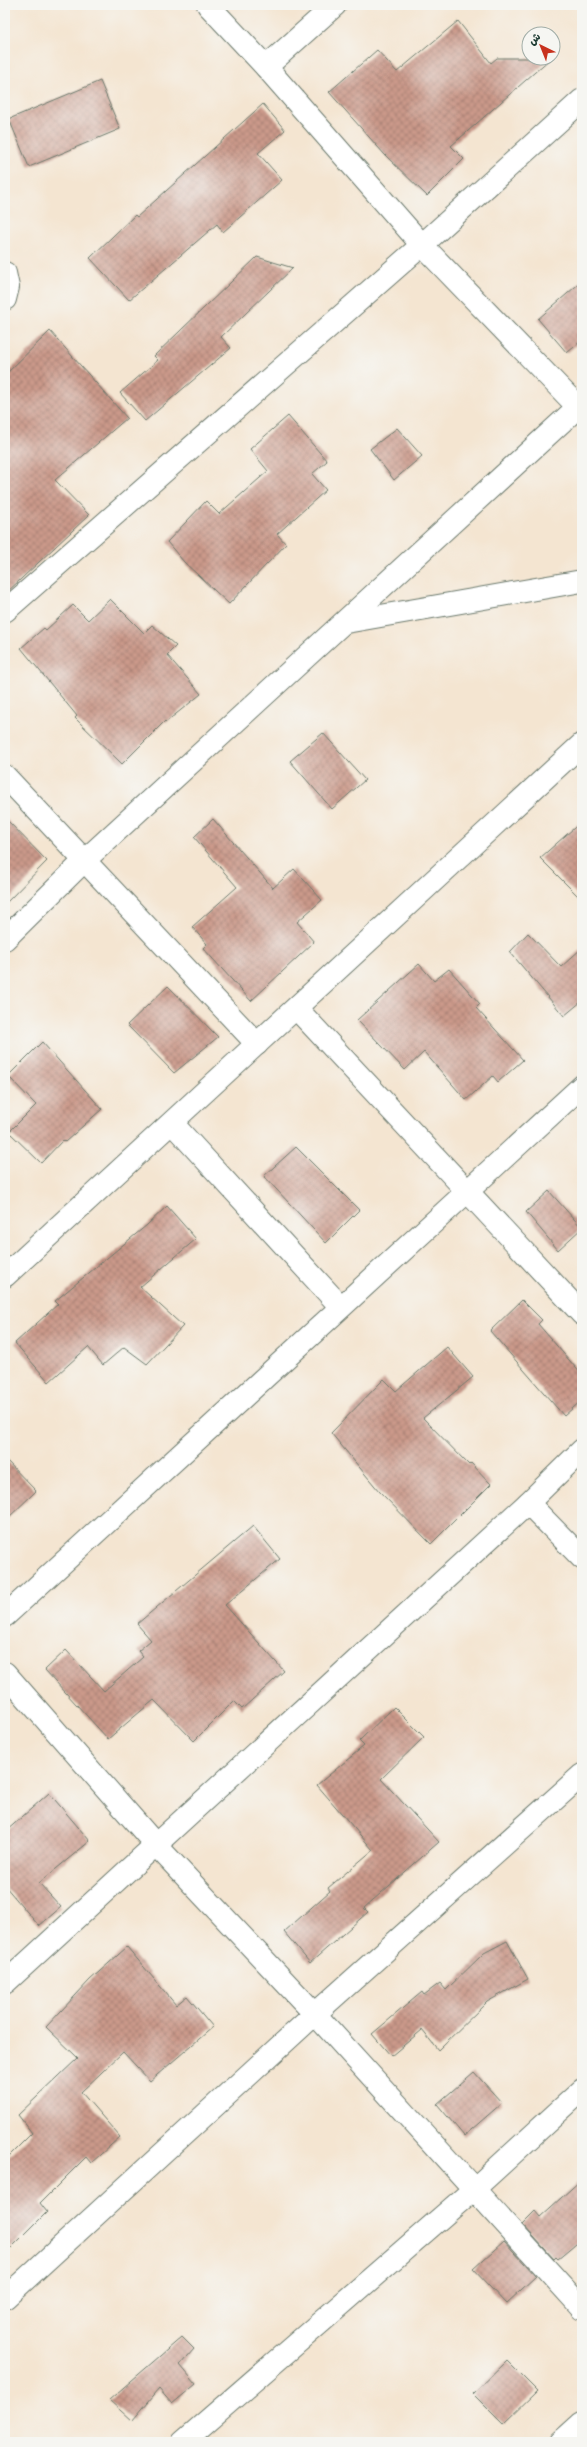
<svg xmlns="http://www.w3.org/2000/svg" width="587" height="2447" viewBox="0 0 587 2447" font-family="Caveat,'Playpen Sans Arabic',sans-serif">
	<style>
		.building { fill: url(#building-cross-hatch) }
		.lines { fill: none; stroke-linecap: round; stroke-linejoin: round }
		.minor-casing { stroke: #6a786b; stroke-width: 24 }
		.minor { stroke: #fff; stroke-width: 22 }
	</style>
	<defs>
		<pattern id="building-cross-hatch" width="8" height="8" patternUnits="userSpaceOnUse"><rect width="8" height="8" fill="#cb998a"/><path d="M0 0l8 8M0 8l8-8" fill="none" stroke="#a47e72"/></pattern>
	</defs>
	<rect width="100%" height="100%" fill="#f6f6f2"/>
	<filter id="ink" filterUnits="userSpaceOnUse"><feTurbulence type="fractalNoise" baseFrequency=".025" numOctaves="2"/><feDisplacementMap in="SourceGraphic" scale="8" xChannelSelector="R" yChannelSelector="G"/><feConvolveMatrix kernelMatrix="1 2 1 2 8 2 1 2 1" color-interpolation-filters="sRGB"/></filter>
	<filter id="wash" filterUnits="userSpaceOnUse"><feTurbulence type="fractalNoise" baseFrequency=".012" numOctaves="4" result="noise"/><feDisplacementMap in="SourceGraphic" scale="16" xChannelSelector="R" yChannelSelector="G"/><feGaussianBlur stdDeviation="0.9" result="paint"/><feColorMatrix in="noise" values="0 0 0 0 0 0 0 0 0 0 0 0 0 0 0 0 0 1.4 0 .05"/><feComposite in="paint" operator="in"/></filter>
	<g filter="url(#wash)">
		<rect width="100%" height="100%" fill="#f4e5d1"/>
		<g id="blocks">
			<!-- building -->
			<g class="building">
				<path d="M458,21L491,63L497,58H551L451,146L464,159L427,196L385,155L329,92L377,50L397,72Z"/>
				<path d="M100,81L120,129L29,167L9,119Z"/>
				<path d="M263,104L285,130L258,153L282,180L223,232L217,224L129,300L90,258L135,215L137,217Z"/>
				<path d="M257,257L293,268L221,337L231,348L145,421L120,393L158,360L154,356Z"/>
				<path d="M582,281V340L567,353L538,319Z"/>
				<path d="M50,331L127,418L55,480L89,515L5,594V375Z"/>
				<path d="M288,416L327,461L312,474L326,490L277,534L286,544L229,604L184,562L167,542L206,501L219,514L268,471L250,449Z"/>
				<path d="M397,428L422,456L394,480L370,449Z"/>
				<path d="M110,599L144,633L152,625L176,646L167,655L201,694L166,722L165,721L122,764L75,718L77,716L21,648L44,628L46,630L73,605L88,620Z"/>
				<path d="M323,733L365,780L332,809L290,761Z"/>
				<path d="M5,818L47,861L5,904Z"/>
				<path d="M213,819L273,888L294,869L322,900L297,922L314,942L251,1001L203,948L207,944L192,927L237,887L194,837Z"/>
				<path d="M582,821V900L540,858Z"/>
				<path d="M528,933L561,967L582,948V1001L564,1016L510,952Z"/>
				<path d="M419,964L434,981L449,969L480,1004L476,1008L523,1060L498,1082L493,1076L466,1100L424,1052L405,1070L357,1020Z"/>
				<path d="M168,986L218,1037L174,1073L127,1025Z"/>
				<path d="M42,1042L102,1109L65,1142L63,1140L41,1163L9,1132L36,1105L8,1076Z"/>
				<path d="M296,1147L359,1210L326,1243L264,1176Z"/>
				<path d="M549,1191L582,1228L558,1250L526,1212Z"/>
				<path d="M167,1206L196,1239L140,1287L183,1326L147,1364L124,1347L103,1365L88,1347L49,1382L15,1343L58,1304L55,1301L147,1225Z"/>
				<path d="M522,1300L542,1320L538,1324L582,1375V1400L564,1416L490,1331Z"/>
				<path d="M447,1347L473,1377L423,1418L469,1465L471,1463L491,1484L431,1544L379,1491L331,1433L384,1379L396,1391Z"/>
				<path d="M5,1459L36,1491L5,1521Z"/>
				<path d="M253,1526L280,1559L225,1605L284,1671L242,1709L234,1701L194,1741L154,1700L108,1739L45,1670L66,1650L104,1691L143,1657L138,1651L151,1640L137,1624Z"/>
				<path d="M394,1707L424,1737L381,1779L439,1842L364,1908L368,1912L310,1963L284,1932L330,1891L328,1888L373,1850L317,1785L364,1746L359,1741Z"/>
				<path d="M49,1793L90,1841L39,1883L61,1907L39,1926L5,1886V1832Z"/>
				<path d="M507,1941L528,1979L487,2002L438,2050L422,2030L391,2056L372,2034L422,1992L424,1995L440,1983L446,1990L484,1953Z"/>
				<path d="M127,1947L176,2005L187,1996L213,2027L150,2081L123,2052L81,2092L120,2137L91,2163L86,2157L40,2203L47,2212L5,2254V2160L32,2133L18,2115L78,2058L46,2027L90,1980Z"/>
				<path d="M474,2072L502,2103L464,2136L437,2104Z"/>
				<path d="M582,2179V2239L558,2259L556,2257L554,2259L522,2224L535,2211L540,2217Z"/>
				<path d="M504,2241L536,2276L506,2304L473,2269Z"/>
				<path d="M182,2337L194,2349L180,2365L196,2384L172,2404L159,2389L132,2421L109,2400Z"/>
				<path d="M507,2361L537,2391L503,2424L473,2394Z"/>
			</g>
		</g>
	</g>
	<g filter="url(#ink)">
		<use href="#blocks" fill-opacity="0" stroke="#6a786b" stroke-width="1"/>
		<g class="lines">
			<!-- minor casing -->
			<g class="minor-casing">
				<g id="minor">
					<path d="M208,5L266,67L422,245L582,411"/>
					<path d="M266,67L335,5"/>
					<path d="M5,273L8,287L5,299"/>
					<path d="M5,611L422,245L582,100"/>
					<path d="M346,622L582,581"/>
					<path d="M5,776L257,1044"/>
					<path d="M5,939L85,860L578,407"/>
					<path d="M297,1009L582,1314"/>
					<path d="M172,1123L341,1307"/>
					<path d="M5,1276L582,744"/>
					<path d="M528,1503L582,1558"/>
					<path d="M5,1616L582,1086"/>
					<path d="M5,1673L155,1844L315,2014L582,2308"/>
					<path d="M5,1983L528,1503L582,1450"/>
					<path d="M5,2298L315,2014L582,1775"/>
					<path d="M183,2442L473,2190L582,2090"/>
					<path d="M561,2442L582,2423"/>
				</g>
			</g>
			<!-- minor -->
			<use href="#minor" class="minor"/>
		</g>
	</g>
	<!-- margin -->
	<rect width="587" height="2447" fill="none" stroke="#f6f6f2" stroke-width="20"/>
	<!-- north arrow -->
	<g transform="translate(541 46) rotate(317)"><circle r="19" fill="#f6f6f2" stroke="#a0aca6"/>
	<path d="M0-3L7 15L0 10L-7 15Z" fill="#c8321e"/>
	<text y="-6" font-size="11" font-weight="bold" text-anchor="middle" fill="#1f3d34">ش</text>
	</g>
</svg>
